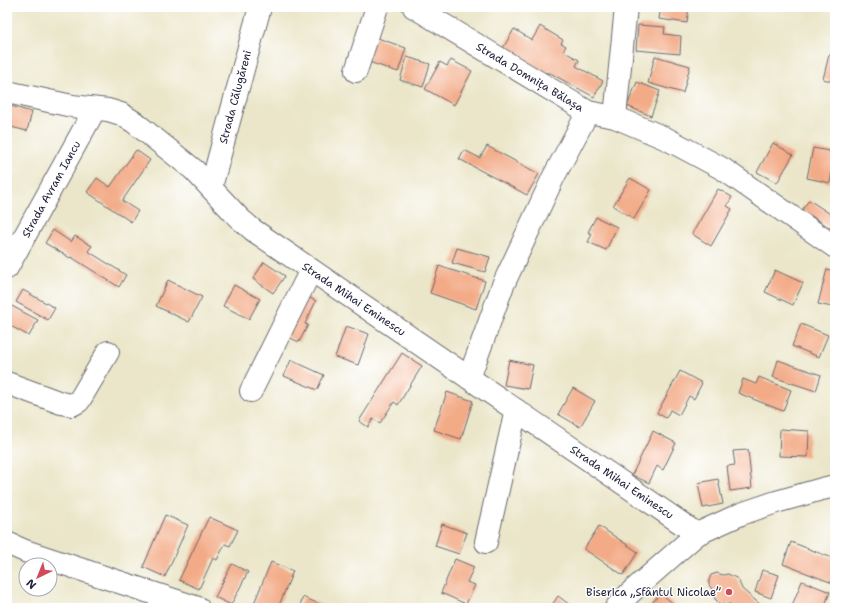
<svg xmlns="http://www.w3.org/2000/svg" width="842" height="615" viewBox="0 0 842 615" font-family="'Shantell Sans',sans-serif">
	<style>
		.building { fill: #f3ab87 }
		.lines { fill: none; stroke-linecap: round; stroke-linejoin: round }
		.minor-casing { stroke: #68676d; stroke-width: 24 }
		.minor { stroke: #fff; stroke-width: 22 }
		.poi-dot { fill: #d1495b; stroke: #fff; stroke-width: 1.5 }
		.labels { text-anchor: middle; stroke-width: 3; stroke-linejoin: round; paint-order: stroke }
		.street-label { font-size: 11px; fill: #22223b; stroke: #fff }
		.poi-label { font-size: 11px; fill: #22223b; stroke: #fff; text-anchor: end }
	</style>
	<rect width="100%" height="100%" fill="#fff"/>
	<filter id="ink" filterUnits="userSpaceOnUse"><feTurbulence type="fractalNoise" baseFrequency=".025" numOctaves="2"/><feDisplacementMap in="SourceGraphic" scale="8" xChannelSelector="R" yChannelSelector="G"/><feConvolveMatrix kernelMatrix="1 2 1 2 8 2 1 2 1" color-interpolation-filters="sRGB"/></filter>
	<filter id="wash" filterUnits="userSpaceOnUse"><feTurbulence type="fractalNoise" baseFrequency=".012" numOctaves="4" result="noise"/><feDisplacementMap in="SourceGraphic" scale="16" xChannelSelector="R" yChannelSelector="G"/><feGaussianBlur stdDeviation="0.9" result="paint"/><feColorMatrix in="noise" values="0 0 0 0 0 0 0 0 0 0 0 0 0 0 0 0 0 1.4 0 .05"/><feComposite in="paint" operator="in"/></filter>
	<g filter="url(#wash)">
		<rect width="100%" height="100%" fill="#ebe6c9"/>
		<g id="blocks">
			<!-- building -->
			<g class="building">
				<path d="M661,7H689L687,23L659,19Z"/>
				<path d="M638,25L665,27L664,34L681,36L680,54L636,50Z"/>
				<path d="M540,26L563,40L561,43L566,46L563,51L579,60L576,66L603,81L594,97L550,73L537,72L502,50L514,29L532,40Z"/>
				<path d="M372,36L406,48L398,72L369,62Z"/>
				<path d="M829,55L835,57V82L823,79Z"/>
				<path d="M655,56L690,66L683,93L648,83Z"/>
				<path d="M407,57L430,64L423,87L400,80Z"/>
				<path d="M451,60L472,71L454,105L425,89L440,62L447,66Z"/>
				<path d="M637,82L660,91L651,116L627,106Z"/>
				<path d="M7,105L32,112L27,131L7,126Z"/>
				<path d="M773,143L793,155L777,183L757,172Z"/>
				<path d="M487,146L539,174L527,195L459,159L464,150L480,158Z"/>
				<path d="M813,148L835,152L830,183L807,178Z"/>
				<path d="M136,150L150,160L122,201L138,211L131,222L87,192L97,178L110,187Z"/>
				<path d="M630,178L651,190L634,219L613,206Z"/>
				<path d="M718,189L732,197L727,206L732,209L711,246L692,234Z"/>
				<path d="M809,200L835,217V231L802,210Z"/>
				<path d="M596,217L617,227L606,250L588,242L592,234L588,232Z"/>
				<path d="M53,230L71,242L75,236L92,246L88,251L126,275L119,287L71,257L70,258L45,243Z"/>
				<path d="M457,248L490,257L485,272L452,263Z"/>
				<path d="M264,262L285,276L273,293L253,279Z"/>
				<path d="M439,266L485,281L476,309L430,293Z"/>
				<path d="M827,269L835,271V295L832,307L818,304Z"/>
				<path d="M775,270L803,283L793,305L765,292Z"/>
				<path d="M168,280L202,297L189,322L156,306Z"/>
				<path d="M234,285L260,299L249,319L223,306Z"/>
				<path d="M23,290L55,308L48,320L16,302Z"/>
				<path d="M302,294L316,301L305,324L308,325L299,342L282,334Z"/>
				<path d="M10,305L38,320L29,336L7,324V311Z"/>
				<path d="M801,324L828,335L819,357L792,346Z"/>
				<path d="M346,326L369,334L358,365L335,357Z"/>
				<path d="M402,353L422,366L398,405L394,402L380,423L373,419L368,427L359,421Z"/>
				<path d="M291,360L324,375L317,390L284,376Z"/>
				<path d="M509,360L533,365L528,389L504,385Z"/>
				<path d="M778,360L821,375L816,391L773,377Z"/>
				<path d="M680,371L702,383L694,399L689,396L679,415L670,410L666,418L657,413Z"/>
				<path d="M759,377L791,390L783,411L738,393L743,379L756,384Z"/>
				<path d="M573,388L595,401L580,427L558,414Z"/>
				<path d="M447,392L473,401L461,439L434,430Z"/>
				<path d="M780,429L809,431L808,457L779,456Z"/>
				<path d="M653,431L676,443L663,470L657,466L649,483L632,475Z"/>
				<path d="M748,450L752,488L730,491L727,466L735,465L733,451Z"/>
				<path d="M718,479L723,504L703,508L698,483Z"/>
				<path d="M165,515L188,525L165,577L143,567Z"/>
				<path d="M209,517L238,530L230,546L225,544L217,560L213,558L199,589L179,580Z"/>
				<path d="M442,524L467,533L459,554L435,546Z"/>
				<path d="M599,526L638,552L623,575L584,549Z"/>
				<path d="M791,542L835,559V584L783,564Z"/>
				<path d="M455,559L474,567L467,582L475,585L466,604L441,593Z"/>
				<path d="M271,562L293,571L278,608H252Z"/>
				<path d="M232,564L248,572L231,605L215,597Z"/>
				<path d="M762,570L779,575L771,598L755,592Z"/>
				<path d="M717,573L723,575L728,574L738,579L742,589L762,606L760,608H734L730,604L725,605L719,603L715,599L712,594V589L709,585V580L711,575Z"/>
				<path d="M802,581L830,592L824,608H791Z"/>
				<path d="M660,593L679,608H652L650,606Z"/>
				<path d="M558,596L574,608H550Z"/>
				<path d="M303,597L326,607L325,608H299Z"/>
			</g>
		</g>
	</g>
	<g filter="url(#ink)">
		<use href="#blocks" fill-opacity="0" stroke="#68676d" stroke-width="1"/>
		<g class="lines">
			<!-- minor casing -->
			<g class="minor-casing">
				<g id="minor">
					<path d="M414,7L588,112L615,117L667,139L723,169L835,247"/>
					<path d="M356,71L377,7"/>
					<path d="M7,92L72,106L108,110L121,114L134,122L194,170L239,218L253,230L697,534"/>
					<path d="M615,117L626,7"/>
					<path d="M211,187L260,7"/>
					<path d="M7,268L95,109"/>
					<path d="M469,378L503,285L553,178L588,112"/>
					<path d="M7,383L61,403L72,405L79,401L108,352"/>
					<path d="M251,391L311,270"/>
					<path d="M486,542L516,410"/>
					<path d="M7,543L25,551L198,608"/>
					<path d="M616,608L630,593L697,534L741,514L776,502L822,489L835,486"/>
				</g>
			</g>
			<!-- minor -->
			<use href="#minor" class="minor"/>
		</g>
	</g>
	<!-- markers -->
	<circle class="poi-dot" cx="729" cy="592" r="4"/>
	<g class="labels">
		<!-- street labels -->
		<g class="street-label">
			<text transform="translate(530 77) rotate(31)" y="4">Strada Domnița Bălașa</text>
			<text transform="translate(235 97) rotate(-75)" y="4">Strada Călugăreni</text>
			<text transform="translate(51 189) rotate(-61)" y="4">Strada Avram Iancu</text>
			<text transform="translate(354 299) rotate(34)" y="4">Strada Mihai Eminescu</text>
			<text transform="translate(622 482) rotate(34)" y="4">Strada Mihai Eminescu</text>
		</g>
		<!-- poi labels -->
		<g class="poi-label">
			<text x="721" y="596">Biserica „Sfântul Nicolae”</text>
		</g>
	</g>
	<!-- margin -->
	<rect width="842" height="615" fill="none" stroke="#fff" stroke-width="24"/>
	<!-- north arrow -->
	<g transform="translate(38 577) rotate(223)"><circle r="19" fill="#ffffff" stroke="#a7a7b1"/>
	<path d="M0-3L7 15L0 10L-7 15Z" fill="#d1495b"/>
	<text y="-6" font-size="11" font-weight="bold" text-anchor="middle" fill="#22223b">N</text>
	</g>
</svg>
